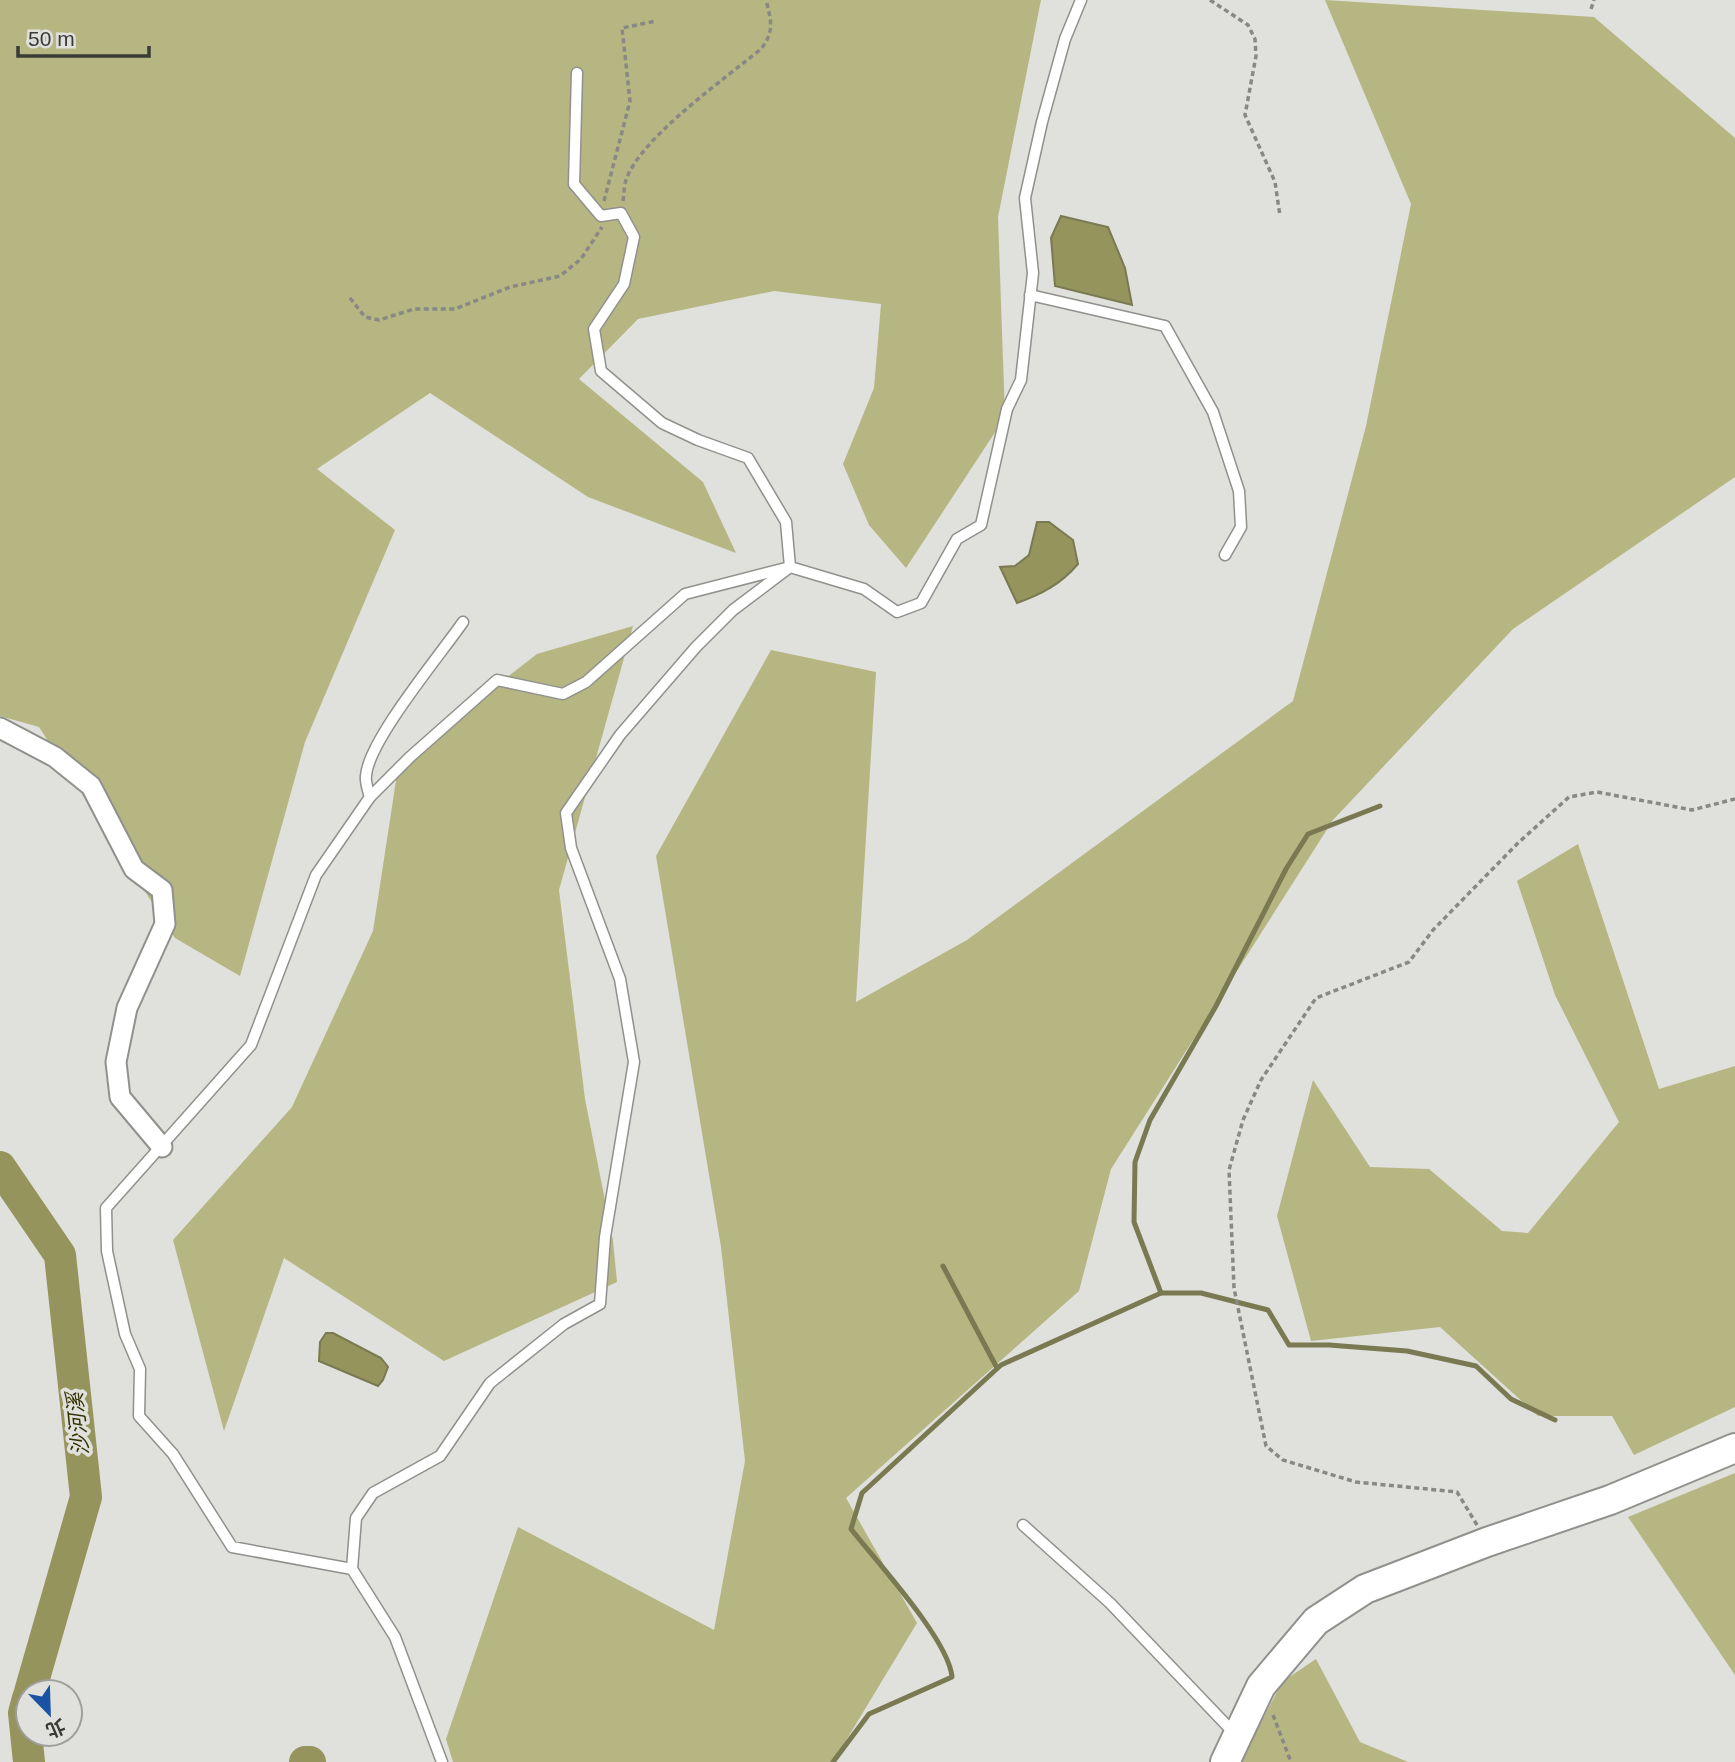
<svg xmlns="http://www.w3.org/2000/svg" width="1735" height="1762" viewBox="0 0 1735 1762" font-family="Helvetica,'Noto Sans TC',sans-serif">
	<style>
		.green { fill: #b6b682 }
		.water { fill: #94945c; stroke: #797952; stroke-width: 2 }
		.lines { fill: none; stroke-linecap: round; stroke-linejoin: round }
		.stream { stroke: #797952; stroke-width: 5 }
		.river { stroke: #94945c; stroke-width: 32 }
		.lane-casing { stroke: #90918d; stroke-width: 13 }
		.street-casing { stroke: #90918d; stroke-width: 23 }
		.secondary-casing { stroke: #90918d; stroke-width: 32 }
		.path { stroke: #888885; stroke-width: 3.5; stroke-dasharray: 5 3.5; stroke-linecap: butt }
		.lane { stroke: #fff; stroke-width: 10 }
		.street { stroke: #fff; stroke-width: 19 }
		.secondary { stroke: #fff; stroke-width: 28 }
		.labels { text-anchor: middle; stroke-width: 7; stroke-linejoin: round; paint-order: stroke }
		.water-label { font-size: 21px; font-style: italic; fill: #313001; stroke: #e0e0dc }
	</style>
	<rect width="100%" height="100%" fill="#e0e0dc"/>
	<!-- green -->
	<g class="green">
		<path d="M0,0H1041L998,217L1005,417L906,568L869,525L843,464L874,388L881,304L774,291L638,319L579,379L703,482L736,553L588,497L430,393L317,469L395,530L305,742L240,976L175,938L39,727L0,716Z"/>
		<path d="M1325,0L1594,17L1735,138V477L1513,629L1333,820L1111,1169L1079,1291L846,1498L917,1623L833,1762H453L446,1739L518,1527L714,1630L745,1461L721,1247L656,856L771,650L876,672L856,1002L967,940L1293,701L1366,426L1411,204Z"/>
		<path d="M633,626L559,890L585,1099L613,1241L617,1282L444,1361L284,1258L224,1431L173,1240L292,1107L373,931L399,761L537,654Z"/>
		<path d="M1578,844L1659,1089L1735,1066V1407L1634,1455L1612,1416H1538L1440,1327L1311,1341L1277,1216L1313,1080L1370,1167L1429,1169L1502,1231L1528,1233L1619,1122L1555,995L1517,881Z"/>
		<path d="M1735,1473V1675L1628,1517Z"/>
		<path d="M1316,1659L1360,1742L1408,1762H1241L1282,1682Z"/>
	</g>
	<!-- water -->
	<g class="water">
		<path d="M1061,216L1108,227L1125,268L1132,305L1055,286L1051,238Z"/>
		<path d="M1037,522H1049L1073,540L1078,564C1061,584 1042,594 1017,603L1000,567L1015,566L1029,555Z"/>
		<path d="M326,1333H333L381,1358L388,1367L383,1380L378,1386L319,1361L320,1342Z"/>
	</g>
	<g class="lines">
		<!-- stream -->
		<g class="stream">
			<path d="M943,1266L997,1368"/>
			<path d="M1161,1293L1134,1222L1135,1162L1150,1120L1216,1006L1286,869L1308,834L1380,806"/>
			<path d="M833,1762L869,1714L952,1677C949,1640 876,1561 851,1529L862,1493L1001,1365L1161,1293H1201L1268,1310L1289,1345H1329L1407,1351L1476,1366L1511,1399L1555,1420"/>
		</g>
		<!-- river -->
		<g class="river">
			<path d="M0,1167L60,1255L86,1497L30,1692"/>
			<path d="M28,1698L24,1713L29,1762"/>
			<path d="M305,1762H310"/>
		</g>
		<!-- lane casing -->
		<g class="lane-casing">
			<g id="lane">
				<path d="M1030,295L1165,326L1213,412L1239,491L1241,527L1225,555"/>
				<path d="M370,797C368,790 365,782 366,776C368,741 441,654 463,622"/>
				<path d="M1023,1525L1110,1603L1234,1733"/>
				<path d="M352,1569L232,1547L173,1454L139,1416L140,1369L125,1334L107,1251L106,1208L251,1045L316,875L370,797L410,757L497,680L563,694L586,682L685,594L790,567L864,589L897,612L921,603L957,539L981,525L1007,409L1021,380L1033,273L1025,198L1042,122L1065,39L1081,0"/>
				<path d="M442,1762L395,1637L352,1569L356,1518L373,1493L440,1456L490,1383L564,1324L600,1304L605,1237L634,1062L620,979L571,848L566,813L620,735L696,647L733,610L790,567L786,522L748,458L698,440L662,423L601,371L594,329L624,284L634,237L621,213L601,216L574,184L577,73"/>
			</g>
		</g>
		<!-- street casing -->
		<g class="street-casing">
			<path id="street" d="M0,728L55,757L91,786L134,869L162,890L165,924L127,1008L116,1062L120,1097L162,1147"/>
		</g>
		<!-- secondary casing -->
		<g class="secondary-casing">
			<path id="secondary" d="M1225,1762L1261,1686L1316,1621L1365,1589L1487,1542L1610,1500L1735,1448"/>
		</g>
		<!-- path -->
		<g class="path">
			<path d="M1210,0L1248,25L1255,39L1256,56L1245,115L1275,182L1280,216"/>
			<path d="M1591,9L1594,0"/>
			<path d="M604,201L630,101L622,28L656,21"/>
			<path d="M623,201C624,194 624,186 626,180C640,138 726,78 761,49C775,31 771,20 766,0"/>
			<path d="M350,298L365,317L379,320L414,309H455L510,287L560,276L581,259L602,227"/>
			<path d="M1477,1525L1457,1492L1356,1482L1283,1460L1266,1446L1234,1288L1229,1170L1243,1120L1261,1080L1316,998L1409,962L1433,930L1518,843L1569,797L1597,792L1692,810L1735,799"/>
			<path d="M1273,1715L1291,1762"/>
		</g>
		<!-- lane -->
		<use href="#lane" class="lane"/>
		<!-- street -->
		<use href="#street" class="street"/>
		<!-- secondary -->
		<use href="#secondary" class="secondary"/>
	</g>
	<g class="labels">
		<!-- water labels -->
		<g class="water-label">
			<text transform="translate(78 1424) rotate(-96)" y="7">沙河溪</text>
		</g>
	</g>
	<!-- north arrow -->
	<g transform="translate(49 1713) rotate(157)"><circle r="33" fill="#e0e0dc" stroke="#9e9e9b" stroke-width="2"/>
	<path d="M0-5L12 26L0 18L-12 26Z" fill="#1a52a4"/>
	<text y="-10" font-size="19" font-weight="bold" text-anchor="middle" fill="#3a3a39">北</text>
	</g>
	<!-- scale -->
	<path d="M18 46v10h131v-10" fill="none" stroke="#3a3a39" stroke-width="3.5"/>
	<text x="28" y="46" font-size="21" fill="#3a3a39" stroke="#e0e0dc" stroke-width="5" paint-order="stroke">50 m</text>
</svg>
